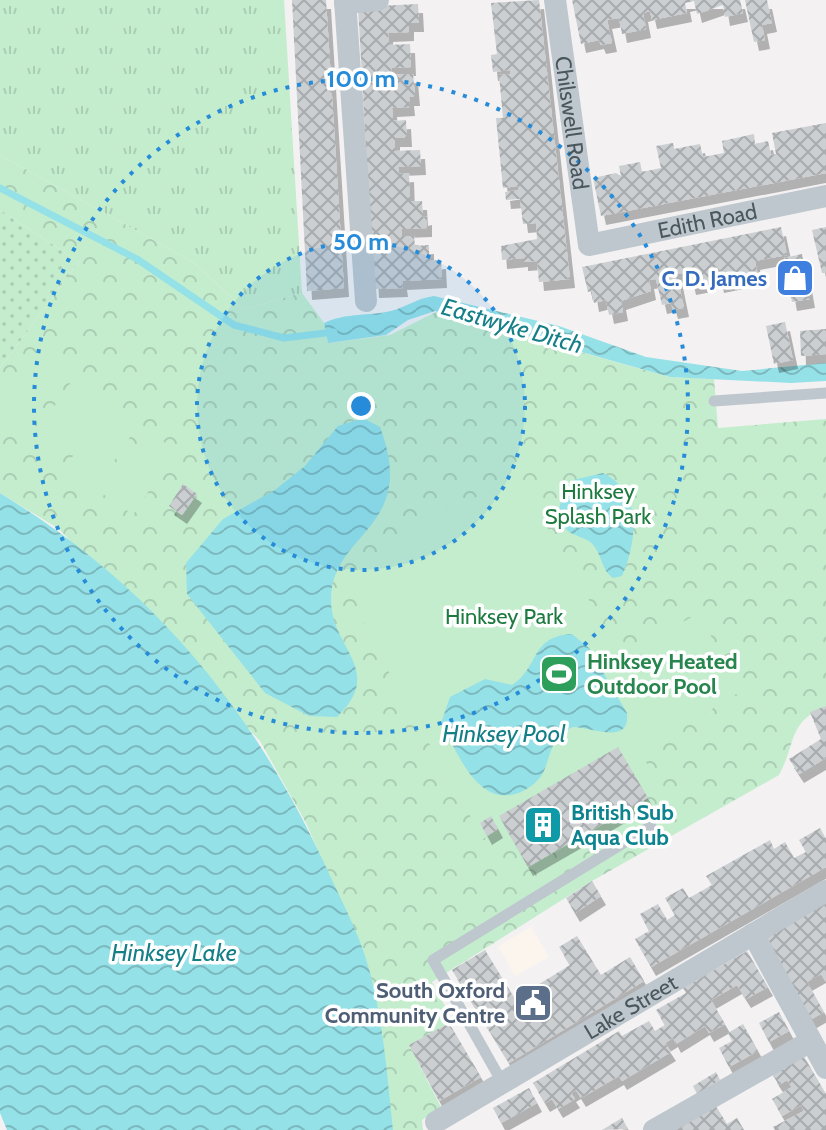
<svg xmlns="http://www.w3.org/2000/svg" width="826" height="1130" viewBox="0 0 826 1130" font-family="Cabin,sans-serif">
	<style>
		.commercial { fill: #fbf5ed }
		.grass { fill: url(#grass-tufts) }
		.forest { fill: url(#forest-crowns) }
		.garden { fill: url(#garden-dots) }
		.pitch { fill: #c4edce }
		.water { fill: url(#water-waves) }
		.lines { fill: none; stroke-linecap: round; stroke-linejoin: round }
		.stream { stroke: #94e1e7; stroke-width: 7 }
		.building { fill: url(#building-cross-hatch); filter: url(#shadow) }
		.lane { stroke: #bec7cd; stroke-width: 11 }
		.street { stroke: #bec7cd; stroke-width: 22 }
		.ring { fill: none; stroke: #268cd9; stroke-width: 4; stroke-dasharray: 4 8 }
		.labels { text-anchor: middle; stroke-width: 7; stroke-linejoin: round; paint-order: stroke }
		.street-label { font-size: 22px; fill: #4a575d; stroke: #fff }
		.shop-label { font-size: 22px; font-weight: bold; fill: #366cbe; stroke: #fff; text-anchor: end }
		.park-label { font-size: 22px; fill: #1e7b40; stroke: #fff }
		.leisure-label { font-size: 22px; font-weight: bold; fill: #27864d; stroke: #fff; text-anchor: start }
		.culture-label { font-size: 22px; font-weight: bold; fill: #0d838f; stroke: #fff; text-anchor: start }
		.service-label { font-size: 22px; font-weight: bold; fill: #4e5e75; stroke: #fff; text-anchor: end }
		.water-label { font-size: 24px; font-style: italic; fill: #157f87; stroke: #fff }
		.centre { fill: #268cd9; stroke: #fff; stroke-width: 4 }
		.ring-label { font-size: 24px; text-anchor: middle; font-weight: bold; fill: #268cd9; stroke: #fff; stroke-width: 7; stroke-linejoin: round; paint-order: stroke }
	</style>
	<defs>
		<pattern id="grass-tufts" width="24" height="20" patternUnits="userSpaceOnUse" patternTransform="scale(2)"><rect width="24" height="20" fill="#c4edce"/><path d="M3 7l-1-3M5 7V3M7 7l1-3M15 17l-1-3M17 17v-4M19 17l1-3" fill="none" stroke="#aacdb3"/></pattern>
		<pattern id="forest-crowns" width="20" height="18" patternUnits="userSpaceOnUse" patternTransform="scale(2)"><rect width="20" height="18" fill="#c4edce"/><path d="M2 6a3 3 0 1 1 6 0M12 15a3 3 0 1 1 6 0" fill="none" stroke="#aacdb3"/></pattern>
		<pattern id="garden-dots" width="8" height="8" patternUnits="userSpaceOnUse" patternTransform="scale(2)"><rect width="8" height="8" fill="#c4edce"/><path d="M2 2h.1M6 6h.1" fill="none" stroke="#aacdb3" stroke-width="1.8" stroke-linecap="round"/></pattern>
		<pattern id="water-waves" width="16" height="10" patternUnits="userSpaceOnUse" patternTransform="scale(2)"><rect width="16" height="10" fill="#94e1e7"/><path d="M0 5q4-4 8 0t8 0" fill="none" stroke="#7bb9be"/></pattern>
		<pattern id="building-cross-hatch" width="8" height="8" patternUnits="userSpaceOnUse" patternTransform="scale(2)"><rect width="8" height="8" fill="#cbcfd2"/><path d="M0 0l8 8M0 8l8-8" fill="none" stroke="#a7abae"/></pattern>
		<filter id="shadow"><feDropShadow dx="5" dy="9" stdDeviation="0" flood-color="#0004"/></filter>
	</defs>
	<rect width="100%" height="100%" fill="#f3f1f2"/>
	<!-- commercial -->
	<path class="commercial" d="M531,927L549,957L515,976L498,946Z"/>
	<!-- grass -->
	<path class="grass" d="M0,0H284L302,293L244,309L193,262L0,155Z"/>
	<!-- forest -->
	<path class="forest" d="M0,155L193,262L244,309L302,293L324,323L328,343L390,335L436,312L670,377L714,379L718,428L826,419V706C787,723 797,742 779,775L592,881L432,982L453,1021L409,1045L441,1107L422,1120L423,1130H393L367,962L306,823L260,741L59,529L0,493V368L79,262L0,210Z"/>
	<!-- garden -->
	<path class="garden" d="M0,210L79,262L0,368Z"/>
	<!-- pitch -->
	<g class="pitch">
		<path d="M35,352L65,373L21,437L0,423V404Z"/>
		<path d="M73,379L103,399L59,463L29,443Z"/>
		<path d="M108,404L139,424L95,489L65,468Z"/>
		<path d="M146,430L176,450L133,515L103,494Z"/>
		<path d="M519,479L622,657L702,611L715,647L738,693L641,753L651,771L496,851L488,836L483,839L367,633C329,541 456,508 519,479Z"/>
	</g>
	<!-- water -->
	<g class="water">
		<path d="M434,296L559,326L646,357L742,371L826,363V381L791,383L670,377L435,311L408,320L386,335L328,343L324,323C346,313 363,316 386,312C402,310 416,298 434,296Z"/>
		<path d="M363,418L380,427C419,530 331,531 331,600C331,649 386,670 337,717L309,716L265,693L187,594L186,563L223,519L275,490L305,466L338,426Z"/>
		<path d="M603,473C643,492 637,542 622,576L613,578C601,569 603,558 594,546C588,537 575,537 568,531C551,516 562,494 573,480Z"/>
		<path d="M0,493C151,585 252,707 326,867C340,898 357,929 367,962C383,1015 387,1075 393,1130H7L0,1113Z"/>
		<path d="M572,634L589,648L627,713C631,746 591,727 573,727C551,738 552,751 544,771C540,780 530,788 521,792C478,810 458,753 441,723L450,697L485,679L512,685C540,667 530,636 572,634Z"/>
	</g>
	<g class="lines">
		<!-- stream -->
		<path class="stream" d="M0,188L137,259L234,325L284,338L334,332"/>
	</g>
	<!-- building -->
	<g class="building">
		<path d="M292,0H326L344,288L307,291Z"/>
		<path d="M539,0L570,279L539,282L537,261L523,262V258L502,260L501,246L537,239L536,223L523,224L520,199L506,200L505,192L518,190V186L503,188L496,118H503L499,75L510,74V70L493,72L491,55L497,54L491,3Z"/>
		<path d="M572,0H740L743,13L725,17L723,5L697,14L694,1L685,3L687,13L652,20L650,11L643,13L646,29L622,34L619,18L607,20L612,43L601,45L599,40L581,44Z"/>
		<path d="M745,0H767L772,23L762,25L765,40L754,42Z"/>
		<path d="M418,4L419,23H409V32L388,33L389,45L410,44L411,67L391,68L392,75L413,74L415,97H409L410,107L392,108L393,121L406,120L407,138H395V151L420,150L421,166L398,167L399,174L409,173L410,201H422L423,217L427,216V228L401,229L402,236H414L415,246L429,245V261L441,260L442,279L402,281L403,288L374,289L358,7Z"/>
		<path d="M826,123V173L601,216L593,178L616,173L621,176L619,166L640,162L642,172L661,168L656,146L673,143L674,149L700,144L703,157L724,153L722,141L754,134L755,144L768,141L771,155L776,154L772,133Z"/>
		<path d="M781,227L787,255L755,261L758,276L719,284L716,269L710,271L712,282L691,286L688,272L677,274L684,308L673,310L671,303L662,305L656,279L649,280L651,291L621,301L623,312L609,315L606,300L594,303L592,291L588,292L582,267Z"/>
		<path d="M826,227V273H822L812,230Z"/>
		<path d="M802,254L810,299L792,302L784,258Z"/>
		<path d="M785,322L793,360L774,364L766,326Z"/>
		<path d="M826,329V354L801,356L800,331Z"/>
		<path d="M183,484L197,494L182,515L169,506Z"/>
		<path d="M826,706V758L799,774L789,759L821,739L810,712Z"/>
		<path d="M618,747L648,798L528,867L499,816Z"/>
		<path d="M491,816L498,829L487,836L480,823Z"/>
		<path d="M820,828L826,839V867L651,967L635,939L649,931L640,914L658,904L667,920L675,915L665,898L683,888L689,898L712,885L706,876L770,840L774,849L785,842L794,858L806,852L799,840Z"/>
		<path d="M592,881L601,896L575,913L566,898Z"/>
		<path d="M826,903V982L821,974L807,982L824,1012L810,1020L761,940Z"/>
		<path d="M577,936L601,975L630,957L644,981L509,1063L452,970L485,950L515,999L570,965L559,947Z"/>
		<path d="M747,951L768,987L746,999L737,985L711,1000L725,1024L709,1033L705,1026L676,1044L673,1038L665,1043L671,1052L622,1081L619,1076L581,1098L576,1090L571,1093L575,1099L558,1109L552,1099L545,1103L533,1083L619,1031L622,1036L649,1021L655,1031L665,1025L656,1010L686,993L683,988Z"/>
		<path d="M779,1012L789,1031L769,1042L759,1023Z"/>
		<path d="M449,1023L481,1077L439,1101L409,1045Z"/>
		<path d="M743,1024L758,1051L729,1067L719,1048L732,1041L728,1033Z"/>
		<path d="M803,1055L826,1094V1130H775L773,1127L804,1111L801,1105L782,1116L772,1099L792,1087L787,1080L779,1085L772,1074Z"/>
		<path d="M716,1072L720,1080L697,1094L693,1086Z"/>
		<path d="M529,1088L537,1103L501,1123L493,1108Z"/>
		<path d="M714,1103L727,1124L737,1118L744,1130H668Z"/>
		<path d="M622,1118L628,1129L602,1130Z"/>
	</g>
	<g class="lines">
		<!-- lane -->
		<g class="lane">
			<path d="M714,401L826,393"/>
			<path d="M502,1082L433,960L651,826"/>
		</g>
		<!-- street -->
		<g class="street">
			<path d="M345,0L366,301"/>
			<path id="s1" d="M555,0L589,245L826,196"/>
			<path d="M345,3L378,0"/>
			<path d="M753,934L826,1068"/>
			<path id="s2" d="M436,1122L826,891"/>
			<path d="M654,1130L811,1041"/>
		</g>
	</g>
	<!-- distance rings -->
	<circle cx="361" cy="406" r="164" fill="#268cd9" fill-opacity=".12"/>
	<g class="ring">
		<circle cx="361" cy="406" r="164"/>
		<circle cx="361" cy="406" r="327"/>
	</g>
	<!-- icons -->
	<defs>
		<g id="shop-square" transform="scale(2)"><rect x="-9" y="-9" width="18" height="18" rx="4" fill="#3f7fe0" stroke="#fff"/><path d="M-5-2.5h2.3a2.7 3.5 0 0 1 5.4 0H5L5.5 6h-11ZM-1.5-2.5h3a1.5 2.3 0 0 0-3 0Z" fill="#fff"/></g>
		<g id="stadium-square" transform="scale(2)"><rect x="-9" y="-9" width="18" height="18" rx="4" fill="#2e9e5b" stroke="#fff"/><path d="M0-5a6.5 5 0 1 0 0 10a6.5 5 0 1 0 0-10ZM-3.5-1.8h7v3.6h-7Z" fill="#fff"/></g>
		<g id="building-square" transform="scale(2)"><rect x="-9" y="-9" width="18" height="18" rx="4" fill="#0f9aa8" stroke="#fff"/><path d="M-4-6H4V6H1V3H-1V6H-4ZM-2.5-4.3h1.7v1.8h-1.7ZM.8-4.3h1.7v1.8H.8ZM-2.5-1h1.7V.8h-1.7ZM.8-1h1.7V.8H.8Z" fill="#fff"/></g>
		<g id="civic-square" transform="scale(2)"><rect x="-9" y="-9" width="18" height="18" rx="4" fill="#5c6f8a" stroke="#fff"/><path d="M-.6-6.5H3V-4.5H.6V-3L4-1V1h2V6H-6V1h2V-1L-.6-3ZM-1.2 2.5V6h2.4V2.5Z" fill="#fff"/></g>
	</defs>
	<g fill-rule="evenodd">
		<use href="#shop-square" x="795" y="278"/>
		<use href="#stadium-square" x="559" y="674"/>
		<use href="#building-square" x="543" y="825"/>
		<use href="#civic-square" x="533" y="1003"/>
	</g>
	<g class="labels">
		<!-- street labels -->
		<g class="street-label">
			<text dy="8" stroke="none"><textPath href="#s1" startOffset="124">Chilswell Road</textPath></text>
			<text dy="8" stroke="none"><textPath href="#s1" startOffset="368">Edith Road</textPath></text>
			<text dy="8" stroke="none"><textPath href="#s2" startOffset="226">Lake Street</textPath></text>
		</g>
		<!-- shop labels -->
		<g class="shop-label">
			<text x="767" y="286">C. D. James</text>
		</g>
		<!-- park labels -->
		<g class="park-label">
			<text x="598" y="499">Hinksey<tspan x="598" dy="25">Splash Park</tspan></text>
			<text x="504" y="624">Hinksey Park</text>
		</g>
		<!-- leisure labels -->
		<g class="leisure-label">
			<text x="587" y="669">Hinksey Heated<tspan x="587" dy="25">Outdoor Pool</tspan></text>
		</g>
		<!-- culture labels -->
		<g class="culture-label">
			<text x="571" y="820">British Sub<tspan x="571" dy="25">Aqua Club</tspan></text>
		</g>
		<!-- service labels -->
		<g class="service-label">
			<text x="505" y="998">South Oxford<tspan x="505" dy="25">Community Centre</tspan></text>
		</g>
		<!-- water labels -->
		<g class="water-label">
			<text transform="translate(512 326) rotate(16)" y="8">Eastwyke Ditch</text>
			<text x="504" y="742">Hinksey Pool</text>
			<text x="174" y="961">Hinksey Lake</text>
		</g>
	</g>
	<circle cx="361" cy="406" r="12" class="centre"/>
	<g class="ring-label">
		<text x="361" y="87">100 m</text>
		<text x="361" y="250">50 m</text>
	</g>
</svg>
